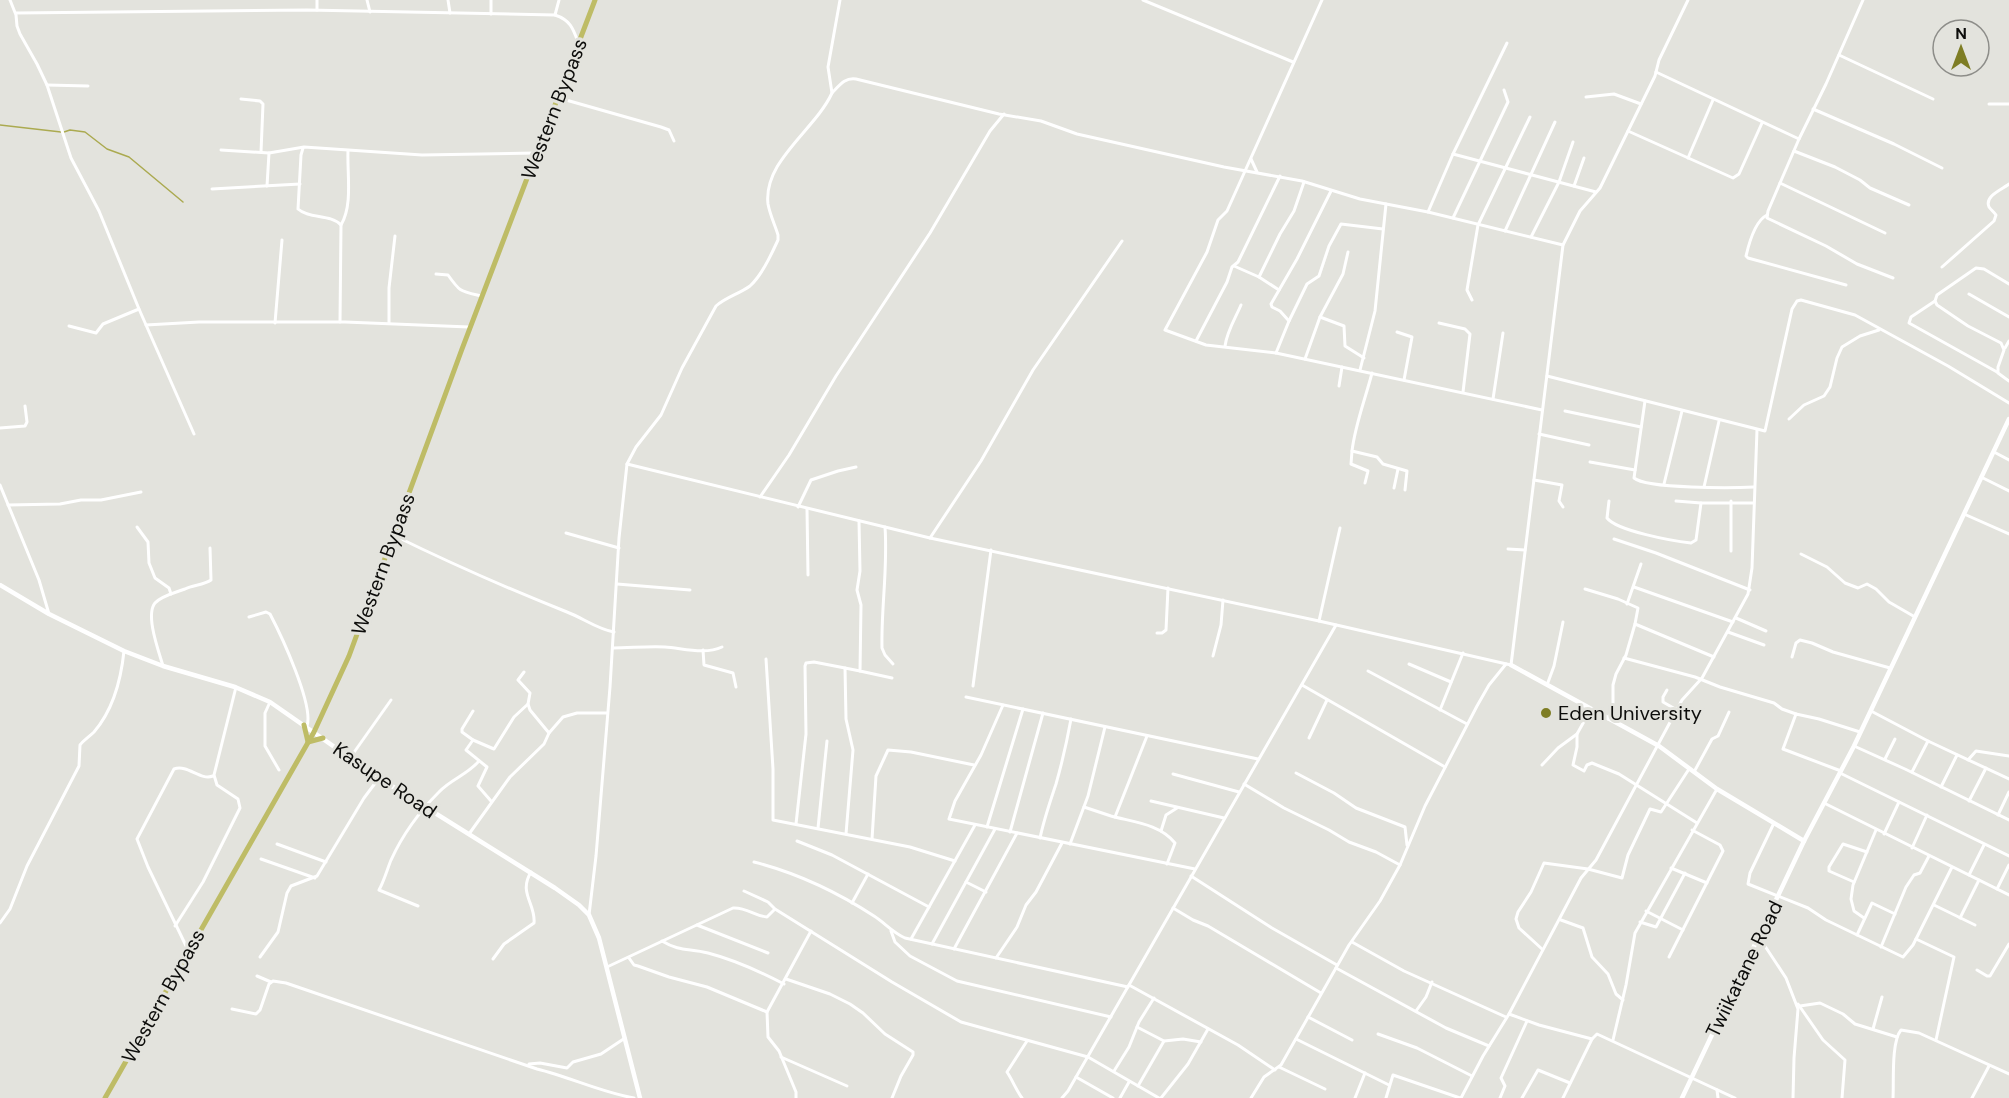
<svg xmlns="http://www.w3.org/2000/svg" width="2009" height="1098" viewBox="0 0 2009 1098" font-family="'DM Sans',sans-serif">
	<style>
		.lines { fill: none; stroke-linecap: round; stroke-linejoin: round }
		.stream { stroke: #abaa50; stroke-width: 1.5 }
		.minor { stroke: #fff; stroke-width: 3 }
		.tertiary { stroke: #fff; stroke-width: 4.5 }
		.primary { stroke: #bebc66; stroke-width: 5 }
		.poi-dot { fill: #7e7d24; stroke: #e3e3dd; stroke-width: 2 }
		.labels { text-anchor: middle; stroke-width: 6; stroke-linejoin: round; paint-order: stroke }
		.street-label { font-size: 20px; fill: #0d0d0b; stroke: #e3e3dd }
		.poi-label { font-size: 20px; fill: #0d0d0b; stroke: #e3e3dd; text-anchor: start }
	</style>
	<rect width="100%" height="100%" fill="#e3e3dd"/>
	<g class="lines">
		<!-- stream -->
		<g class="stream">
			<path d="M0,125L61,132"/>
			<path d="M64,132L70,130L85,132L107,149L129,157L183,202"/>
		</g>
		<!-- minor -->
		<g class="minor">
			<path d="M10,0L16,15L17,26L20,34L37,64L47,85L71,158L99,211L139,309L194,434"/>
			<path d="M317,0V10"/>
			<path d="M367,0L370,12"/>
			<path d="M448,0L450,13"/>
			<path d="M491,0V14"/>
			<path d="M1143,0L1293,62"/>
			<path d="M1322,0L1227,211L1218,220L1207,252L1165,330L1206,345L1276,353L1542,410"/>
			<path d="M16,13L307,10L555,15C570,20 573,28 578,42"/>
			<path d="M555,15L559,0"/>
			<path d="M1839,55L1933,99"/>
			<path d="M1656,72L1799,139L1826,84L1863,0"/>
			<path d="M47,85L88,86"/>
			<path d="M832,93C839,86 845,77 856,79L999,114L1041,121L1077,134L1224,167L1302,181L1360,199L1428,212L1563,245"/>
			<path d="M1586,97L1614,94L1641,104"/>
			<path d="M559,98L661,127L669,130L674,141"/>
			<path d="M241,99L260,101L263,104L261,152"/>
			<path d="M1989,104H2009"/>
			<path d="M1813,109L1894,144L1942,168"/>
			<path d="M1628,131L1733,178L1739,174L1762,123"/>
			<path d="M1799,139L1780,183L1885,233"/>
			<path d="M303,148L301,155L298,209C309,219 331,214 341,225"/>
			<path d="M221,150L269,153L304,147L422,155L536,153"/>
			<path d="M1794,151L1835,167L1860,180L1870,188L1909,205"/>
			<path d="M1453,154L1596,192"/>
			<path d="M1688,158L1713,100"/>
			<path d="M1251,159L1257,172"/>
			<path d="M1780,183L1768,211L1767,218L1826,246L1857,264L1893,278"/>
			<path d="M267,186L269,153"/>
			<path d="M1574,186L1584,158"/>
			<path d="M212,189L300,184"/>
			<path d="M1428,212L1453,154L1507,43"/>
			<path d="M1767,215C1755,221 1749,243 1746,256L1748,258L1846,285"/>
			<path d="M1453,218L1508,102L1504,90"/>
			<path d="M1505,231L1555,122"/>
			<path d="M1531,237L1559,182L1573,142"/>
			<path d="M1234,266L1259,277L1279,290"/>
			<path d="M1942,267L1994,221L1996,215C1994,212 1991,210 1989,207C1984,196 2003,189 2009,184"/>
			<path d="M436,274L448,275C460,292 460,291 481,296"/>
			<path d="M1259,277L1280,234L1294,211L1304,182"/>
			<path d="M2009,284L1984,269L1976,268L1937,295L1935,301L1937,305L1968,326L2001,343L2004,350L1998,367V373L2009,381"/>
			<path d="M1969,294L2009,317"/>
			<path d="M1472,300L1467,290L1478,225L1530,117"/>
			<path d="M1935,301L1911,317L1909,323L1997,372"/>
			<path d="M1320,317L1344,326L1345,346L1364,358"/>
			<path d="M1289,321L1307,284L1319,276L1329,246L1341,224L1383,229"/>
			<path d="M340,322L341,225C353,205 347,174 348,151"/>
			<path d="M275,323L282,240"/>
			<path d="M389,323V288L395,236"/>
			<path d="M1439,323L1465,329L1470,334L1463,392"/>
			<path d="M146,325L199,322H345L469,327"/>
			<path d="M69,326L96,333L103,324L139,309"/>
			<path d="M1397,332L1412,337L1404,380"/>
			<path d="M1196,341L1227,282L1232,267L1238,262L1280,176"/>
			<path d="M1225,346C1227,331 1235,319 1241,305"/>
			<path d="M2005,348L2009,341"/>
			<path d="M1276,353L1289,321L1280,311L1272,307L1271,304L1297,259L1331,191"/>
			<path d="M1305,359L1320,317L1343,274L1348,252"/>
			<path d="M1360,370L1375,311L1386,204"/>
			<path d="M1372,373C1365,400 1355,425 1352,451L1377,457L1383,464L1407,471L1405,490"/>
			<path d="M1547,376L1765,431L1792,309L1797,301L1801,300L1855,315L1948,366L2009,403"/>
			<path d="M1339,386L1342,367"/>
			<path d="M1493,399L1503,333"/>
			<path d="M1645,401L1634,478C1647,489 1734,488 1754,487"/>
			<path d="M1565,411L1641,427"/>
			<path d="M1789,419L1804,405L1824,396L1830,387L1837,358L1842,347L1860,336L1879,330"/>
			<path d="M0,428L25,426L27,422L25,406"/>
			<path d="M1539,434L1589,445"/>
			<path d="M1352,451L1351,464L1368,471L1365,483"/>
			<path d="M1994,452L2009,460"/>
			<path d="M1590,462L1635,470"/>
			<path d="M627,464L636,447L661,415L682,368L716,306C726,297 739,294 750,286C762,275 771,255 778,240V235C775,225 770,215 768,204C763,161 815,130 832,93L828,67L840,0"/>
			<path d="M1981,477L2009,491"/>
			<path d="M1534,480L1562,485L1559,501L1563,507"/>
			<path d="M1664,484L1682,411"/>
			<path d="M0,485L39,580L49,614"/>
			<path d="M1704,487L1719,421"/>
			<path d="M1394,488L1398,469"/>
			<path d="M760,497L789,455L836,376L930,233L990,131L1004,114"/>
			<path d="M1609,501L1607,518C1617,531 1673,541 1691,543L1696,540L1701,503H1753"/>
			<path d="M1676,501L1701,503"/>
			<path d="M8,505L60,504L81,500H101L141,492"/>
			<path d="M798,507L811,480L838,471L856,467"/>
			<path d="M807,509L808,575"/>
			<path d="M1964,514L2009,534"/>
			<path d="M859,521L860,571L857,590L861,605L860,671L892,678"/>
			<path d="M137,527L148,542L149,563L155,578L169,588L171,594"/>
			<path d="M885,527C888,568 881,608 882,648L885,655L893,664"/>
			<path d="M566,533L619,548"/>
			<path d="M393,535C450,563 509,589 567,612C583,618 597,629 614,632"/>
			<path d="M930,538L981,461L1033,370L1122,241"/>
			<path d="M1614,539L1656,553L1750,590"/>
			<path d="M1508,549L1525,550"/>
			<path d="M1731,551V501"/>
			<path d="M1801,554L1827,567L1845,583L1858,588L1867,584L1876,589L1889,602L1915,617"/>
			<path d="M617,584L690,590"/>
			<path d="M1634,587L1733,622"/>
			<path d="M1585,589L1618,599L1638,608L1635,624"/>
			<path d="M1627,604L1641,564"/>
			<path d="M249,617L266,612L270,614C281,635 314,705 307,726"/>
			<path d="M1736,618L1766,631"/>
			<path d="M1319,621L1340,528"/>
			<path d="M1728,632L1764,645"/>
			<path d="M1157,633H1162L1166,630L1168,588"/>
			<path d="M613,648C630,648 648,646 665,647C682,648 705,655 722,647"/>
			<path d="M703,650L704,665L733,673L736,687"/>
			<path d="M1213,656L1221,625L1223,600"/>
			<path d="M1792,657L1796,643L1800,640L1812,643L1833,652L1890,668"/>
			<path d="M1624,658L1695,677L1720,687L1774,703L1782,709L1796,714"/>
			<path d="M766,659L773,769V820L910,847L955,861"/>
			<path d="M1409,664L1451,682"/>
			<path d="M163,666C159,652 145,615 155,603C161,596 177,592 185,589C193,585 204,585 211,580L210,548"/>
			<path d="M1368,671L1467,724"/>
			<path d="M1302,685L1445,767"/>
			<path d="M1547,685L1554,666L1563,622"/>
			<path d="M973,686L991,550"/>
			<path d="M1667,690L1663,697V702L1677,710"/>
			<path d="M966,697L1258,759"/>
			<path d="M270,702L265,713V746L279,770"/>
			<path d="M528,704L530,710L549,733"/>
			<path d="M1003,705L981,755L955,801L949,819L1195,869"/>
			<path d="M1440,710L1463,653"/>
			<path d="M473,711L462,729V732L473,740L494,749L514,717L528,704L530,693L518,680L524,672"/>
			<path d="M1871,711L1928,741L2009,779"/>
			<path d="M1608,719L1613,708V685L1616,674L1626,655L1635,624L1714,657"/>
			<path d="M1577,734V747L1573,765L1584,771L1587,765L1592,763L1619,774L1697,823"/>
			<path d="M1309,738L1327,700"/>
			<path d="M473,740L466,750L487,767L478,786L491,801"/>
			<path d="M1854,746L1905,769L2009,820"/>
			<path d="M350,758L391,700"/>
			<path d="M1885,759L1895,739"/>
			<path d="M1968,760L1976,751L2009,756"/>
			<path d="M1542,765L1558,748L1577,734L1591,709"/>
			<path d="M1841,771L1783,749L1796,714L1819,719L1860,732"/>
			<path d="M1694,772L1712,739L1718,736L1729,712"/>
			<path d="M1912,772L1928,741"/>
			<path d="M1296,773L1334,793L1356,808L1405,827L1407,845"/>
			<path d="M1840,773L2009,856"/>
			<path d="M1173,774L1239,792"/>
			<path d="M1244,784L1284,808L1329,830L1349,842L1376,852L1400,865"/>
			<path d="M1941,787L1957,755"/>
			<path d="M1151,801L1224,818"/>
			<path d="M1969,801L1986,768"/>
			<path d="M1824,803L2009,895"/>
			<path d="M1084,807C1093,810 1102,813 1111,816C1133,822 1160,824 1175,843L1167,864"/>
			<path d="M1998,815L2009,792"/>
			<path d="M1115,817L1147,736"/>
			<path d="M1774,823L1750,873L1748,884L1808,908L1826,920L1903,957L1913,945L1952,867"/>
			<path d="M796,824L806,734L805,666L806,663L814,662L845,668"/>
			<path d="M987,827L1023,709"/>
			<path d="M818,828L827,741"/>
			<path d="M1161,831L1166,815L1177,808"/>
			<path d="M1010,832L1043,713"/>
			<path d="M469,834L510,777L544,744L549,733L563,717L577,713H607"/>
			<path d="M846,834L853,750L846,719L845,668L860,671"/>
			<path d="M1884,834L1899,802"/>
			<path d="M1040,838C1044,819 1050,802 1056,784C1062,763 1067,741 1071,719"/>
			<path d="M872,839L876,776L888,750L911,752L974,765"/>
			<path d="M797,841L832,855L929,907"/>
			<path d="M277,844L326,862"/>
			<path d="M1070,844L1088,796L1105,727"/>
			<path d="M1912,848L1927,815"/>
			<path d="M261,859L315,878"/>
			<path d="M754,862C797,873 837,892 874,916C885,923 892,932 905,938L1128,987"/>
			<path d="M1671,868L1707,883"/>
			<path d="M1969,875L1984,845"/>
			<path d="M1191,876L1272,928L1337,965"/>
			<path d="M966,882L986,892"/>
			<path d="M1854,882L1829,871V867L1843,844L1867,852"/>
			<path d="M1997,889L2009,865"/>
			<path d="M744,891L768,902L775,909L892,982L961,1022L1088,1057L1159,1098"/>
			<path d="M852,903L868,874"/>
			<path d="M1934,905L1975,925"/>
			<path d="M418,906L379,890C384,881 387,870 391,860C402,836 420,811 439,792C451,779 467,775 479,761"/>
			<path d="M1173,908L1193,920L1208,926L1321,993"/>
			<path d="M1646,911L1683,930"/>
			<path d="M589,915L596,856L610,687L619,538L627,464L930,538L1319,621L1511,665L1563,245L1580,211L1600,188L1655,76L1659,60L1688,0"/>
			<path d="M1864,918L1854,911L1851,899L1853,885L1876,830"/>
			<path d="M1960,918L1979,880"/>
			<path d="M1561,920L1583,928L1592,957L1608,974L1616,994L1623,1000"/>
			<path d="M1640,922L1656,927L1685,873"/>
			<path d="M0,923L10,909L27,866L79,766L80,745C84,740 89,737 94,732C113,710 121,680 124,651"/>
			<path d="M697,925L768,953"/>
			<path d="M175,926L203,882L240,808L238,799L217,785L214,775L236,687"/>
			<path d="M891,931L895,942L910,956L957,981L1111,1017"/>
			<path d="M1857,935L1872,903L1895,914"/>
			<path d="M1759,937L1786,978L1798,1009L1794,1058L1793,1098"/>
			<path d="M911,939L975,825"/>
			<path d="M1916,939L1954,957L1936,1040"/>
			<path d="M662,941C680,952 689,948 708,953C735,960 759,971 784,984"/>
			<path d="M1352,942L1404,971L1506,1017"/>
			<path d="M932,944L995,829"/>
			<path d="M1881,947L1906,887L1914,875L1920,873L1929,856"/>
			<path d="M954,949L1017,833"/>
			<path d="M1542,949L1519,928L1516,919L1518,912L1531,892L1544,863L1588,869L1622,878L1628,855L1650,809L1661,812L1689,769"/>
			<path d="M188,950L148,867L137,839L174,769C188,764 200,781 213,776"/>
			<path d="M260,957L278,932L287,893L291,886L317,876L364,798L379,778"/>
			<path d="M1669,957L1723,851L1720,845L1692,830"/>
			<path d="M629,958L634,965L638,966L669,977L707,987L767,1012"/>
			<path d="M996,958L1017,927L1026,905L1036,892L1062,843"/>
			<path d="M493,959L504,944L534,923C536,904 518,893 531,872"/>
			<path d="M607,967L733,908C746,907 755,916 767,917L774,910"/>
			<path d="M1336,968L1446,1028L1489,1046"/>
			<path d="M1977,970L1987,976H1990L2009,944"/>
			<path d="M257,976L271,982"/>
			<path d="M786,979L830,994L850,1004L863,1013L885,1034L913,1052V1055L901,1076L892,1098"/>
			<path d="M1129,985L1238,1045L1275,1070"/>
			<path d="M1798,1004L1823,1040L1845,1060L1842,1098"/>
			<path d="M1800,1006L1820,1003L1843,1014L1855,1024L1897,1037"/>
			<path d="M232,1009L256,1014L260,1010L269,984L273,981L286,983L537,1069C570,1077 600,1092 634,1098"/>
			<path d="M1416,1011L1426,997L1432,982"/>
			<path d="M1509,1014L1539,1025L1592,1039"/>
			<path d="M1308,1017L1352,1040"/>
			<path d="M1137,1027L1164,1041L1183,1039L1201,1042"/>
			<path d="M1873,1029L1882,997"/>
			<path d="M1378,1034L1417,1048L1472,1076"/>
			<path d="M1296,1039L1389,1085"/>
			<path d="M1613,1040L1626,985L1635,933L1717,789"/>
			<path d="M781,1057L847,1086"/>
			<path d="M529,1064L540,1063L567,1068L573,1062L601,1054L625,1038"/>
			<path d="M1279,1067L1325,1089"/>
			<path d="M1114,1071L1129,1047L1139,1022L1154,998"/>
			<path d="M1076,1077L1113,1098"/>
			<path d="M1138,1086L1164,1041"/>
			<path d="M1717,1090L1718,1098"/>
			<path d="M796,1098V1092L779,1051L768,1037L767,1012L811,931"/>
			<path d="M1022,1098C1016,1090 1013,1081 1007,1072L1027,1041"/>
			<path d="M1062,1098L1068,1091L1336,625"/>
			<path d="M1120,1098L1129,1082"/>
			<path d="M1161,1098L1188,1064L1208,1029"/>
			<path d="M1251,1098L1264,1077L1281,1065L1349,945L1380,901L1400,865L1425,806L1477,706L1489,685L1506,664"/>
			<path d="M1355,1098L1365,1073"/>
			<path d="M1386,1098L1393,1075L1460,1098"/>
			<path d="M1461,1098L1483,1056L1509,1014L1581,878L1596,860L1682,700L1702,678L1748,594L1752,568L1757,430"/>
			<path d="M1500,1098L1505,1086L1501,1078L1527,1021"/>
			<path d="M1522,1098L1538,1070L1570,1083"/>
			<path d="M1563,1098L1592,1039L1597,1034L1735,1098"/>
			<path d="M1893,1098C1894,1082 1891,1042 1901,1030L1919,1033L2009,1074"/>
			<path d="M1972,1098L1989,1066"/>
		</g>
		<!-- tertiary -->
		<g class="tertiary">
			<path d="M0,585L49,614L124,651L163,666L235,687L270,702L379,778L555,888L579,905L589,915L599,938L640,1098"/>
			<path d="M1511,665L1659,746L1717,789L1804,841"/>
			<path d="M1682,1098L1804,841L1854,746L2009,419"/>
		</g>
		<!-- primary -->
		<g class="primary">
			<path d="M304,725L308,742L323,738"/>
			<path d="M105,1098L314,732L349,656L462,349L595,0"/>
		</g>
	</g>
	<!-- markers -->
	<circle class="poi-dot" cx="1546" cy="713" r="6"/>
	<g class="labels">
		<!-- street labels -->
		<g class="street-label">
			<text transform="translate(554 109) rotate(-69)" y="7">Western Bypass</text>
			<text transform="translate(383 564) rotate(-70)" y="7">Western Bypass</text>
			<text transform="translate(385 780) rotate(34)" y="7">Kasupe Road</text>
			<text transform="translate(1744 969) rotate(-64)" y="7">Twiikatane Road</text>
			<text transform="translate(163 996) rotate(-61)" y="7">Western Bypass</text>
		</g>
		<!-- poi labels -->
		<g class="poi-label">
			<text x="1558" y="720">Eden University</text>
		</g>
	</g>
	<!-- north arrow -->
	<g transform="translate(1961 48)"><circle r="28" fill="#e3e3dd" stroke="#8d8d89" stroke-width="1.5"/>
	<path d="M0-4.5L10 22L0 15L-10 22Z" fill="#7e7d24"/>
	<text y="-9" font-size="16" font-weight="bold" text-anchor="middle" fill="#0d0d0b">N</text>
	</g>
</svg>
